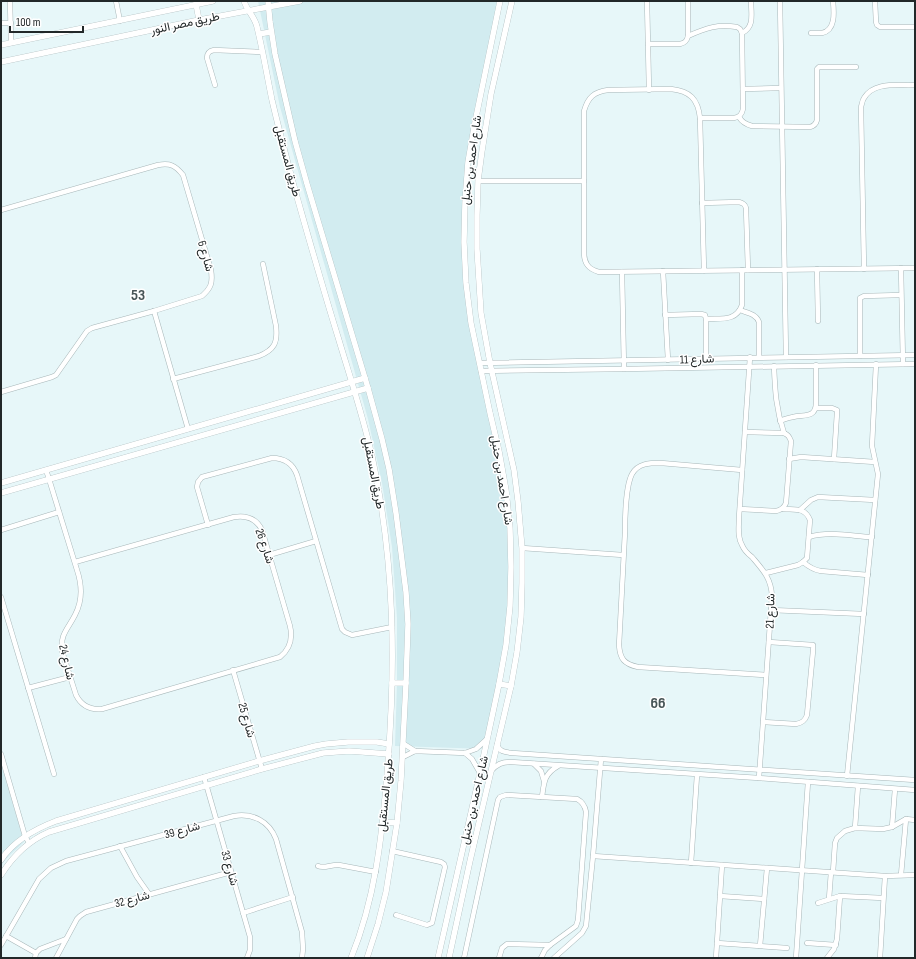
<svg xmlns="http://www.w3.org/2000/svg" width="916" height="959" viewBox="0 0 916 959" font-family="'Sofia Sans Condensed',Vazirmatn,sans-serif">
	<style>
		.built { fill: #d2ecf0 }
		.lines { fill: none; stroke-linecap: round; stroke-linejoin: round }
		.minor-casing { stroke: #a8b7b9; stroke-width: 5.5 }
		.tertiary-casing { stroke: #a8b7b9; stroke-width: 6 }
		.minor { stroke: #fff; stroke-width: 4.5 }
		.tertiary { stroke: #fff; stroke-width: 5.5 }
		.labels { text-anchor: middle; stroke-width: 3; stroke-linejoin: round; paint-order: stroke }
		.street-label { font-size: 12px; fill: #222829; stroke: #fff }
		.district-label { font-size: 16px; font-weight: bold; fill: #485557; stroke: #fff }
	</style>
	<rect width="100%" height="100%" fill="#e7f7f9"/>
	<!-- built -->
	<g class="built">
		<path d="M258,1H497L470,162L467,201L466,242L468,283L473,323L507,490L511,607L487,749L395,746L397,682V618L392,547L382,483L368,419L280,107Z"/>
		<path d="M1,764L24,842L12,853L4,861L1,867Z"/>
	</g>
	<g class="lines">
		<!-- minor casing -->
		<g class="minor-casing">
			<g id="minor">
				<path d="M10,1L11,43"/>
				<path d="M116,1L120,21"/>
				<path d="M647,1L649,90"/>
				<path d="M780,1L786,357"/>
				<path d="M875,1L876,22L877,25L880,27H915"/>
				<path d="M1,23H11"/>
				<path d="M742,33C755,27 751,13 751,1"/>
				<path d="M811,33C815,33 818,33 822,33C836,30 834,12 833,1"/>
				<path d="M688,36C706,28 717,24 737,27L740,29L742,33L743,109C742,114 740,117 734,118H700"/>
				<path d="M648,44H680C685,43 687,41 688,36V1"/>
				<path d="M215,85L207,58C207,53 209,51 214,50L262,52"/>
				<path d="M743,89L781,88"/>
				<path d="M739,117C742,122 745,124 752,126L810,127C814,126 816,124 817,120V69L819,67H856"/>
				<path d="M478,181H584"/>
				<path d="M702,203L739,202C743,203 745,204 746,208L748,270"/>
				<path d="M1,210L158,165C170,163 175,165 183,175L211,270C213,283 211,288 202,296L154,311L92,328L87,331L56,375L52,377L1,392"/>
				<path d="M901,268L903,364"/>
				<path d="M817,269L818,321"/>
				<path d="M864,269L861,107C862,104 862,101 864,98C874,81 899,86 915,85"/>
				<path d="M663,271L668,360"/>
				<path d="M704,271L700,118C698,99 690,91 671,89L608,90C594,92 588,97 584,111V252C584,263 588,269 599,272L915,268"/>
				<path d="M622,272L624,369"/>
				<path d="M740,310C748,313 756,314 759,322V357"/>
				<path d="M154,311L188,429"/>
				<path d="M665,315L701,314L705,315L706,319V359"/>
				<path d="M706,319C721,318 736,322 742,305V270"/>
				<path d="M860,356V298L864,296L901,295"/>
				<path d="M750,357L739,517C739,526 737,537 742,545C744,550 748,554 752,557C763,570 771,578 772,596L759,778"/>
				<path d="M480,363C625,360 770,357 915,355"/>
				<path d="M774,366C775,391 776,409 784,433"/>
				<path d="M481,371L624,369L915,364"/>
				<path d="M173,379L259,356C274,350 278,343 276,326L263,264"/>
				<path d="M816,408H832L837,410V413L834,459"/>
				<path d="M780,421C784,419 788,418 793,417C803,414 815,419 816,404V365"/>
				<path d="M789,459L801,457L875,462"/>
				<path d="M46,470L49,479L77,570C82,585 83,600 75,615C68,629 60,634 62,651L76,695C81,705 90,710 102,709L280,657C290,649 293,639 290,626L262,530C256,518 246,515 234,517L75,562"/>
				<path d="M742,470L661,463C650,463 638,463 632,474C626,485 625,518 625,532C623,569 621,607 619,645C620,659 624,664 638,667L766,675"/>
				<path d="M740,509L776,511C781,510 784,508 786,503L791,441C789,436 788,435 784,433L745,432"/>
				<path d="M800,510L811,500L818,497L875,500"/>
				<path d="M208,525L197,487L198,482L202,477L272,458C284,458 293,464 297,475L342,629L345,632L352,635L392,627"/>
				<path d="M1,530L59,512"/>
				<path d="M809,537C829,531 851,536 872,537"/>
				<path d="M522,548L623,555"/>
				<path d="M269,555L316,541"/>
				<path d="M803,562C809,567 814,570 821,571L868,575"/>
				<path d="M766,573L798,565L803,562L807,558L810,520C805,507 795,510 783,509"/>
				<path d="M1,597L54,774"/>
				<path d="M771,610L864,614"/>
				<path d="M233,670L262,769"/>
				<path d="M28,688L70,677"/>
				<path d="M763,722L796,724C802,723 805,721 807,715L813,651V645L769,642"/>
				<path d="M404,744L415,751"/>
				<path d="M497,745C500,752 505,752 512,753L915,780"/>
				<path d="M465,753L472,759L480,773"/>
				<path d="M1,754L25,836L29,843"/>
				<path d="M403,757L415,751L465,753L476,749L487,739"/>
				<path d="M534,764L541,771L544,781"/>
				<path d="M491,771C497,764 502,762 511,762L759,778L915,790"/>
				<path d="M847,776L878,474L872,446L876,364"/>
				<path d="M204,777L250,937V950L247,958"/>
				<path d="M542,797C544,782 544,774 558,766"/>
				<path d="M892,827L895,789"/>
				<path d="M855,828L858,786"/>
				<path d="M120,846L137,877L149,894"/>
				<path d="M392,851L441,862L444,864L445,867L432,923L427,925L396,915"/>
				<path d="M593,856L885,876L915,875"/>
				<path d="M691,863L697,775"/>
				<path d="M318,866C324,869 332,864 339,865L376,872"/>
				<path d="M833,872L835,843L837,838L845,831L855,828L883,829L892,827L906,819L915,820"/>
				<path d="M901,875L906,819"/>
				<path d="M720,896L764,899"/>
				<path d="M829,899L831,872"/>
				<path d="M818,903L840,896L883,898"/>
				<path d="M243,913L293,897"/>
				<path d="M6,936L36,953"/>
				<path d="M717,943L787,948"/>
				<path d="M807,943L836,945"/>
				<path d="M1,945L39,879L51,868L66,861L234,816C253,813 269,821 276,839L302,932L303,949L302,958"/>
				<path d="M760,946L767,868"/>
				<path d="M35,958L36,953L40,949L66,939"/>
				<path d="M56,958L77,919L80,916L86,912L231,872"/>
				<path d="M464,958L498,800L500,797L506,795L577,799C583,802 585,806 586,812L578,920L576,926L550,945L545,950L541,958"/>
				<path d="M499,958L502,948L507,944L550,945"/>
				<path d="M554,958L582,933L586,926L593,856L601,759"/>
				<path d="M716,958L722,865"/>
				<path d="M796,958L808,782"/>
				<path d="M827,958L834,949L837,939L840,896"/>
				<path d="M880,958L885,876"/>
			</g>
		</g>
		<!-- tertiary casing -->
		<g class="tertiary-casing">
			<g id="tertiary">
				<path d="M244,1C247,11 255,17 257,27C263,51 267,76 272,100C279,130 287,160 295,190C309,239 323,289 338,337C350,377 363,416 372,456C395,562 396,667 387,775C382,836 375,900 351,958"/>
				<path d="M268,1L270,22L275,54L295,141L307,184L368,388L382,439L389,469L396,513L406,592L408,624L406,683L401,781L397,823L386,892L378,924L367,958"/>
				<path d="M196,4L199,20"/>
				<path d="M259,34L271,32"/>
				<path d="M1,45L213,1"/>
				<path d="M1,62L199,20L300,1"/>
				<path d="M1,483L365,378"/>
				<path d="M1,493L368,388"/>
				<path d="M392,683H406"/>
				<path d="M499,684L511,686"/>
				<path d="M383,822L397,823"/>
				<path d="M1,860C14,840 35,829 56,821L259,761L315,746L326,744L348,742H377L389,744"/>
				<path d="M1,875C13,856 28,841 49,832L262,769L323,753L349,751L389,754"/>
				<path d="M438,958L480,773L499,684L506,645L510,606L511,567L510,528L506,490L499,451L490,413L471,323L466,283L464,242L465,202L468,162L475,122L500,1"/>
				<path d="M449,958L470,861L511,686L517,652L521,617L522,583V548L518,501L514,470L490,363L481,313L477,249V215L478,181L482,151L491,94L512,1"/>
			</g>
		</g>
		<!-- minor -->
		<use href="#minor" class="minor"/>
		<!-- tertiary -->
		<use href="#tertiary" class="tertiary"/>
	</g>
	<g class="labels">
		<!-- street labels -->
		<g class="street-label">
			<text transform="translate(185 23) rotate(-12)" y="4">طريق مصر النور</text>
			<text transform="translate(471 160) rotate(-82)" y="4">شارع احمد بن حنبل</text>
			<text transform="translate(288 161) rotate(75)" y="4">طريق المستقبل</text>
			<text transform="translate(206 256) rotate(74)" y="4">شارع 6</text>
			<text transform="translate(697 359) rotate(-2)" y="4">شارع 11</text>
			<text transform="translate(374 473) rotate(79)" y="4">طريق المستقبل</text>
			<text transform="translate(502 480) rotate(81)" y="4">شارع احمد بن حنبل</text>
			<text transform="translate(265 546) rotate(71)" y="4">شارع 26</text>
			<text transform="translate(770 611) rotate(-88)" y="4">شارع 21</text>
			<text transform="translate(67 662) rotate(77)" y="4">شارع 24</text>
			<text transform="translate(247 720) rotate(74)" y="4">شارع 25</text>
			<text transform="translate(385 795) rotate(-84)" y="4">طريق المستقبل</text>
			<text transform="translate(474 800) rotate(-77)" y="4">شارع احمد بن حنبل</text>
			<text transform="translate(182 830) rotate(-15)" y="4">شارع 39</text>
			<text transform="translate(230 868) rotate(74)" y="4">شارع 33</text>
			<text transform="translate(132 899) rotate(-15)" y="4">شارع 32</text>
		</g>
		<!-- district labels -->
		<g class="district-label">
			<text x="138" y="300">53</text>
			<text x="658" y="708">66</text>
		</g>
	</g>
	<!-- border -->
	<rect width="916" height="959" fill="none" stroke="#222829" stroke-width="4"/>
	<!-- scale -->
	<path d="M10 26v6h73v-6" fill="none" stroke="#222829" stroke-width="2"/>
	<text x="16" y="26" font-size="12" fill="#222829" stroke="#ffffff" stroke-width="3" paint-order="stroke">100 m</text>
</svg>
